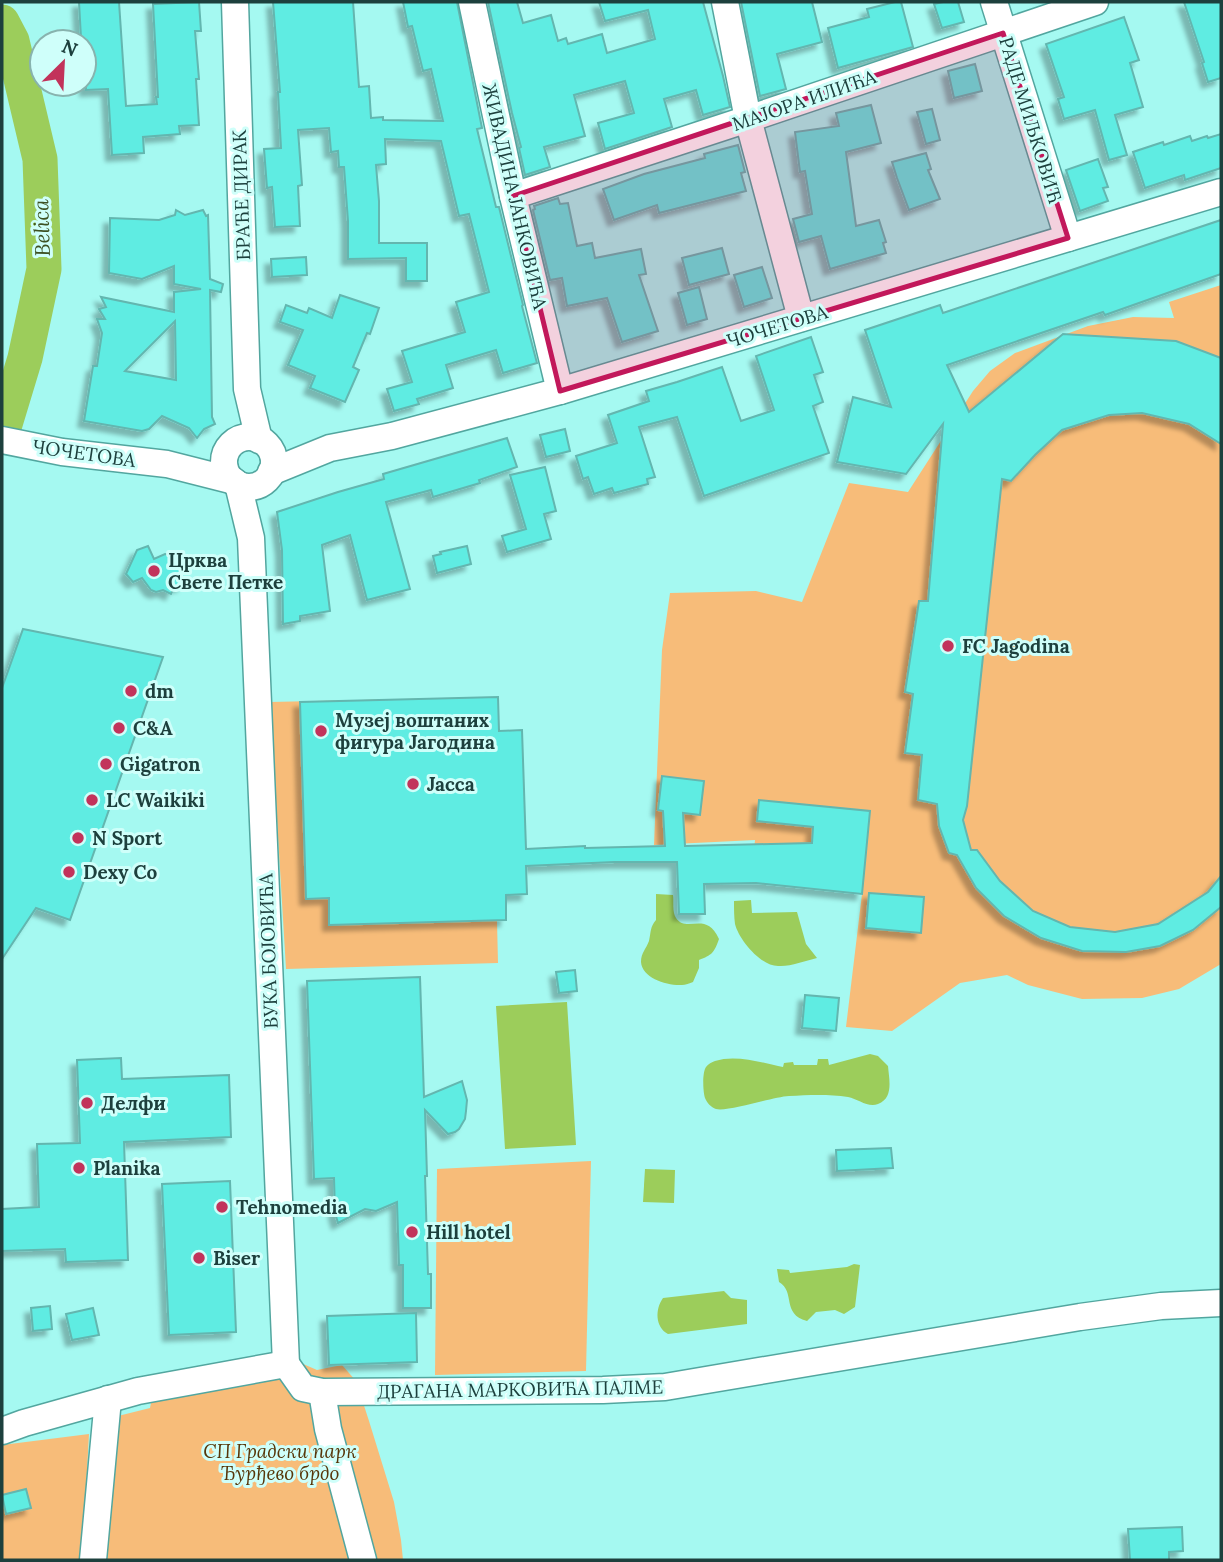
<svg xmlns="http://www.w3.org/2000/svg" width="1223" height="1562" viewBox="0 0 1223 1562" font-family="Lora,serif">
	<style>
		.green { fill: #f7bc79 }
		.water { fill: #9ccd5b }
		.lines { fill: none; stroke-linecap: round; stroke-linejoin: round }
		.river { stroke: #9ccd5b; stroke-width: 35 }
		.building { fill: #5eece2; stroke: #63b6af; stroke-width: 2; fill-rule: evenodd; filter: url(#shadow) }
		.minor-casing { stroke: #52a69f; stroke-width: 29 }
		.minor { stroke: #fff; stroke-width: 26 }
		.marked { fill: #c2185b; fill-opacity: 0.2; stroke: #c2185b; stroke-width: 5; stroke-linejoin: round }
		.poi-dot { fill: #c2335b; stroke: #cffffa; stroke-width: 2.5 }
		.labels { text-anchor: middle; stroke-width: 6; stroke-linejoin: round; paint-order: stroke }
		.street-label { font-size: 19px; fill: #1d403d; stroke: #cffffa }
		.poi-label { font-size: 19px; font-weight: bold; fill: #1d403d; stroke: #cffffa; text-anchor: start }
		.park-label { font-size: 19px; font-style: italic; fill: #573609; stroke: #cffffa }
		.water-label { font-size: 21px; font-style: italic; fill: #3d5123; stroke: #cffffa }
	</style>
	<defs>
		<filter id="shadow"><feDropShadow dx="-6" dy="6" stdDeviation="2" flood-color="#0004"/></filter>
	</defs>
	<rect width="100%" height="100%" fill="#a5f9f1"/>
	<!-- green -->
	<g class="green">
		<path d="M1221,285V964L1179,989L1142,998L1082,999L1028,985L1007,975L960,983L892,1031L846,1027L862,894L751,883L755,840L654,845L662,650L670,593L756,591L802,602L849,483L908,492L973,391L990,371L1015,353L1088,326L1133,317L1174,318L1169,302Z"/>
		<path d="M498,697L499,731L522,730L527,894L506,895V920L497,921L498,963L286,969L270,702Z"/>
		<path d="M591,1161L586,1371L435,1375L437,1169Z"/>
		<path d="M294,1360L317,1370L342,1365L356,1381L369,1421L394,1502L401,1540L403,1560H2V1445L89,1434L85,1507L106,1419L150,1408L151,1403L169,1386Z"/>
	</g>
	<!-- water -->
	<g class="water">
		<path d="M656,894L673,895C674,901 672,912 676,918C687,934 706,910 719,939C714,953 712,955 699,960V968L693,982C690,983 685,985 682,985C667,986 642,978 641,962C641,953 646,949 649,941C651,932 650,927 656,920Z"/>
		<path d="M751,900L752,913L797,912L806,944L817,958C804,961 790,967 778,966C761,966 739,940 735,924C734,917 734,909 734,901Z"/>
		<path d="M567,1002L576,1145L505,1149L496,1006Z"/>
		<path d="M870,1054L878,1056L888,1066C889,1079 894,1098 878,1104C868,1108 858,1099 848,1097C829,1094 808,1095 789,1096C772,1097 728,1112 716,1109C711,1107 707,1103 705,1098C703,1092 702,1073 706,1067C708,1064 712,1062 715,1061C736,1054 763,1063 783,1067L784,1063L793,1062L794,1065H817L818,1059H828L829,1065Z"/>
		<path d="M645,1169L675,1170L674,1203L643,1202Z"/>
		<path d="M854,1264L860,1265L855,1307L844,1314L835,1310L816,1312L807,1321C781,1314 796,1292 779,1282L777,1269L789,1270L790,1273L847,1267Z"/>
		<path d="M724,1291L731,1298L747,1300V1324L668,1334C655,1327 655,1309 663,1298Z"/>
	</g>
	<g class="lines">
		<!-- river -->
		<path class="river" d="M2,22L12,41L40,159L44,269L25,358L2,434"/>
	</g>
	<!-- building -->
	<g class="building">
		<path d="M79,2H119L126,106L157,104L156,97H158L153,4L199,2L201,31H195L199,79H196L199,125L179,126L180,134L143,137L144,153L112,155L108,89L86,90L84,38H81Z"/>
		<path d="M273,2H353L359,87L369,86L371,118L383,117V120L443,121L431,69L423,71L412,26L408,27L403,2H457L482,128L477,129L496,207H499L523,305L522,306L537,363L503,373L496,350L446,365L453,388L417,399L419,404L394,411L387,389L412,382L402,351L465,332L456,302L489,292L469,214L459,216L441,141L385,139L386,164L376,165L379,201V243H427V281H406V258L348,259V221L344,167H339L338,151L331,152L329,128L298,130L302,185L298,186L300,226L275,227L272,187L267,188L264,149L281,148L278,92H280Z"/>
		<path d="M488,2H517L523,23L551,15L558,41L566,38L568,44L602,34L607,53L655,39L648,10L605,21L599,2H703L723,76L730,107L703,115L696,90L664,99L672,127L605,149L598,123L634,113L625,81L574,95L585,136L544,147L550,167L525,175L519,148L521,147L512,113Z"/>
		<path d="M741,2H812L822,42L777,54L786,89L760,96Z"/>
		<path d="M895,2H901L913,47L838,68L828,28L869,17L867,9Z"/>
		<path d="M943,2H958L964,22L942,28L934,4Z"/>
		<path d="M1184,2H1221V78L1208,82L1202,63L1204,62Z"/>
		<path d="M1124,17L1139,60L1130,63L1143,107L1115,115L1127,155L1109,160L1095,110L1064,119L1058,99L1064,97L1046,44Z"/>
		<path d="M975,64L982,91L954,98L948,71Z"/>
		<path d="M871,105L881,143L846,152L856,226L879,220L886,242L883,243L886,253L830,269L821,236L799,242L793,219L812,214L805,171L800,172L795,132L839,126L836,113Z"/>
		<path d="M932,109L940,140L926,144L917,112Z"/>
		<path d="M1221,134V168L1185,180L1184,175L1145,188L1133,152L1163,142L1164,145L1190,136L1192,141L1207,136L1208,138Z"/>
		<path d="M738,145L745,172L741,173L746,191L659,213L657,205L614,220L603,189L644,174L705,158L704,154Z"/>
		<path d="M926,153L931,169L928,170L940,199L909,210L897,178L892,162Z"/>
		<path d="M1098,159L1108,187L1103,188L1108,201L1080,211L1066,170Z"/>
		<path d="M558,198L560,204L568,203L577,246L592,243L595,258L641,249L646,274L639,275L658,331L622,342L607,298L567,306L562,278L550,280L533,210L535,209L534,206Z"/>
		<path d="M176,210L185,215L203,210L206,216L208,215L210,279L223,284L221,292L210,290L212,417L215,424L204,429L197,438L189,428L162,416L149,429L142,431L84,421L93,366H97L102,333L97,319H105L99,309L106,307L101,297L174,312V292L201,289L174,284V266L142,279L109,273L110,218L159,220L175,215ZM175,321L176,380L125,371Z"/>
		<path d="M1221,220V274L1105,315L1103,312L947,365L969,412L1063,334L1176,341L1221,358V444L1189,424L1142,413L1109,415L1062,430L1035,455L1011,481L1002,479L967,806L963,820L971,850H977L1000,881L1033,911L1070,927L1115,932L1158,924L1208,892L1221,876V907L1193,930L1160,946L1126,952L1082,951L1041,938L1004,916L976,888L957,855L949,853L939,826L937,804L918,800L922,755L905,753L913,694L905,692L919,601H928L943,424L906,474L837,462L853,397L891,407L865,330L940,305L943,313Z"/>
		<path d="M722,248L729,274L689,285L682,258Z"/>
		<path d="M306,257L307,275L272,277L271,259Z"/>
		<path d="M762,267L772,298L744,307L734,275Z"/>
		<path d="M699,287L707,319L687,325L678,293Z"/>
		<path d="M340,295L379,308L370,334L367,333L353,367L359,370L345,402L310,388L315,376L288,365L303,330L280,322L286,305L307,313L309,308L332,318Z"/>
		<path d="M811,337L823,372L814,375L823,402L813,406L829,453L704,496L677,417L639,427L655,477L647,479L648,484L614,493L612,488L594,494L588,477L583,479L576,456L617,443L608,415L649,401L646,391L677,382L722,367L741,421L774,410L756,356Z"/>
		<path d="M565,429L570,451L546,457L540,435Z"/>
		<path d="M507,438L517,467L479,480L480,483L433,497L431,490L386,502L410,589L367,600L350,535L322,545L330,611L300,616V621L283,624L282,550L277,512L338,492L384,479L383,474Z"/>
		<path d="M545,467L556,511L544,514L551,539L507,552L502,536L526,529L510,475Z"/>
		<path d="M148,546L154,559L165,554L172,555L175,565L180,567L183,585L174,587L171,594L163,590L156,592L151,590L142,578L133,582L126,574L137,550Z"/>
		<path d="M467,546L471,564L437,573L433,556L441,554L440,552Z"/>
		<path d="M23,629L163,657L70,920L36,908L2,959V688Z"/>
		<path d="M498,697L499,731L522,730L526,849L585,846V848L665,846L663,811L658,810L662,776L704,781L700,815L683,813L685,846L812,843L813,827L757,821L759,800L870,811L862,894L756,883L704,884L705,914H679L677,862H614L526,866L527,894L506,895V920L329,925V898L306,899L300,702Z"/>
		<path d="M869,893L924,897L921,933L866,928Z"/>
		<path d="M575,970L577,991L559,993L556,972Z"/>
		<path d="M420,977L424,1097L462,1081L467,1100L466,1111L465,1119L459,1129L455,1132L448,1134L425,1110L427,1176H425L428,1274H431V1308H403V1265H399L397,1202L376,1211L365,1209L338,1223L335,1213L334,1178L314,1179L307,981Z"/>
		<path d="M805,995L839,998L836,1031L802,1028Z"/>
		<path d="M121,1058L122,1079L229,1075L231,1137L124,1142L128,1260L66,1262L65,1249L2,1251V1209L39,1207L37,1144L80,1143L77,1060Z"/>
		<path d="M891,1148L893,1168L837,1171L836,1150Z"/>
		<path d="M230,1181L236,1332L169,1335L162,1184Z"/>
		<path d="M50,1306L52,1329L33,1331L31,1308Z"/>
		<path d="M93,1308L99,1335L72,1340L66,1314Z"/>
		<path d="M416,1313L417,1362L329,1365L327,1316Z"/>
		<path d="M26,1489L31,1508L6,1514L2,1495Z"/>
		<path d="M1182,1527L1183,1551L1169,1552V1560H1130L1128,1529Z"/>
	</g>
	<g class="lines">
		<!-- minor casing -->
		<g class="minor-casing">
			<g id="minor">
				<path d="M235,2L247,389L259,440"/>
				<path d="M472,2L513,196L560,391"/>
				<path d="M725,2L748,119L801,318"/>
				<path d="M994,2L1068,238"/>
				<path d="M513,196L748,119L1095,2"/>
				<circle cx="249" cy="462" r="25"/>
				<path d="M2,440L62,452L167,464L234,481"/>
				<path d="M271,472L330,448L392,436L560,391L1221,192"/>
				<path d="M238,484L251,538L286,1364"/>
				<path d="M286,1364L303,1388L322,1392L603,1390L665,1387L1080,1317L1161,1306L1221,1303"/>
				<path d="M322,1392L328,1429L363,1560"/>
				<path d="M2,1431L24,1423L138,1391L286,1364"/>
				<path d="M93,1560L108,1399"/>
			</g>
		</g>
		<!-- minor -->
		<use href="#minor" class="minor"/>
	</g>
	<!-- marked area -->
	<path class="marked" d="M1003,33L1068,238L560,391L513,196Z"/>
	<!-- markers -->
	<g class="poi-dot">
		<circle cx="154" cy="571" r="7"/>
		<circle cx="948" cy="646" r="7"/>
		<circle cx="131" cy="691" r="7"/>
		<circle cx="119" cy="728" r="7"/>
		<circle cx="321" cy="731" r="7"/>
		<circle cx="106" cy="764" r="7"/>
		<circle cx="413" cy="784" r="7"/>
		<circle cx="92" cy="800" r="7"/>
		<circle cx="78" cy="838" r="7"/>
		<circle cx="69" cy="872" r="7"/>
		<circle cx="87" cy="1103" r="7"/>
		<circle cx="79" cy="1168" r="7"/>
		<circle cx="222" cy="1207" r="7"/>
		<circle cx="412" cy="1232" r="7"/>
		<circle cx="199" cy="1258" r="7"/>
	</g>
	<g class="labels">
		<!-- street labels -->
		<g class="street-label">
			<text transform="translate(804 100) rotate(-19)" y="7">МАЈОРА ИЛИЋА</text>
			<text transform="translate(1031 120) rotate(73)" y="7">РАДЕ МИЉКОВИЋ</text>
			<text transform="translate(241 195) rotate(-92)" y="7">БРАЋЕ ДИРАК</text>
			<text transform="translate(515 196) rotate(77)" y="7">ЖИВАДИНА ЈАНКОВИЋА</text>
			<text transform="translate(777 326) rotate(-17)" y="7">ЧОЧЕТОВА</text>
			<text transform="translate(84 453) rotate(8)" y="7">ЧОЧЕТОВА</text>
			<text transform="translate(268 951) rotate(-92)" y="7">ВУКА БОЈОВИЋА</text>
			<text transform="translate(520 1389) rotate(-1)" y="7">ДРАГАНА МАРКОВИЋА ПАЛМЕ</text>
		</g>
		<!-- poi labels -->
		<g class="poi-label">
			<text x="168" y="567">Црква<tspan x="168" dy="22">Свете Петке</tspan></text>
			<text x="962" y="653">FC Jagodina</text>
			<text x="145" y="698">dm</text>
			<text x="335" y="727">Музеј воштаних<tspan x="335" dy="22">фигура Јагодина</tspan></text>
			<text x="133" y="735">C&amp;A</text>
			<text x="120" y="771">Gigatron</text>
			<text x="427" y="791">Јасса</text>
			<text x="106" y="807">LC Waikiki</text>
			<text x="92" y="845">N Sport</text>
			<text x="83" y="879">Dexy Co</text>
			<text x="101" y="1110">Делфи</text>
			<text x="93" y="1175">Planika</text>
			<text x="236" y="1214">Tehnomedia</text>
			<text x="426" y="1239">Hill hotel</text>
			<text x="213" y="1265">Biser</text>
		</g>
		<!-- park labels -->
		<g class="park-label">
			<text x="280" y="1458">СП Градски парк<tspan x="280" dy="22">Ђурђево брдо</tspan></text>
		</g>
		<!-- water labels -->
		<g class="water-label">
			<text transform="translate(42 228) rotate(-92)" y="7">Belica</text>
		</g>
	</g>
	<!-- border -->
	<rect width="1223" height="1562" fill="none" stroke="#1d403d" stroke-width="7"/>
	<!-- north arrow -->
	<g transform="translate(63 63) rotate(24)"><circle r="33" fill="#cffffa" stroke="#88b3ae" stroke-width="2"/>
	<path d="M0-5L12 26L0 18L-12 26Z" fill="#c2335b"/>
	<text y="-10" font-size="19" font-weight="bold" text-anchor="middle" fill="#1d403d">N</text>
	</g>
</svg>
